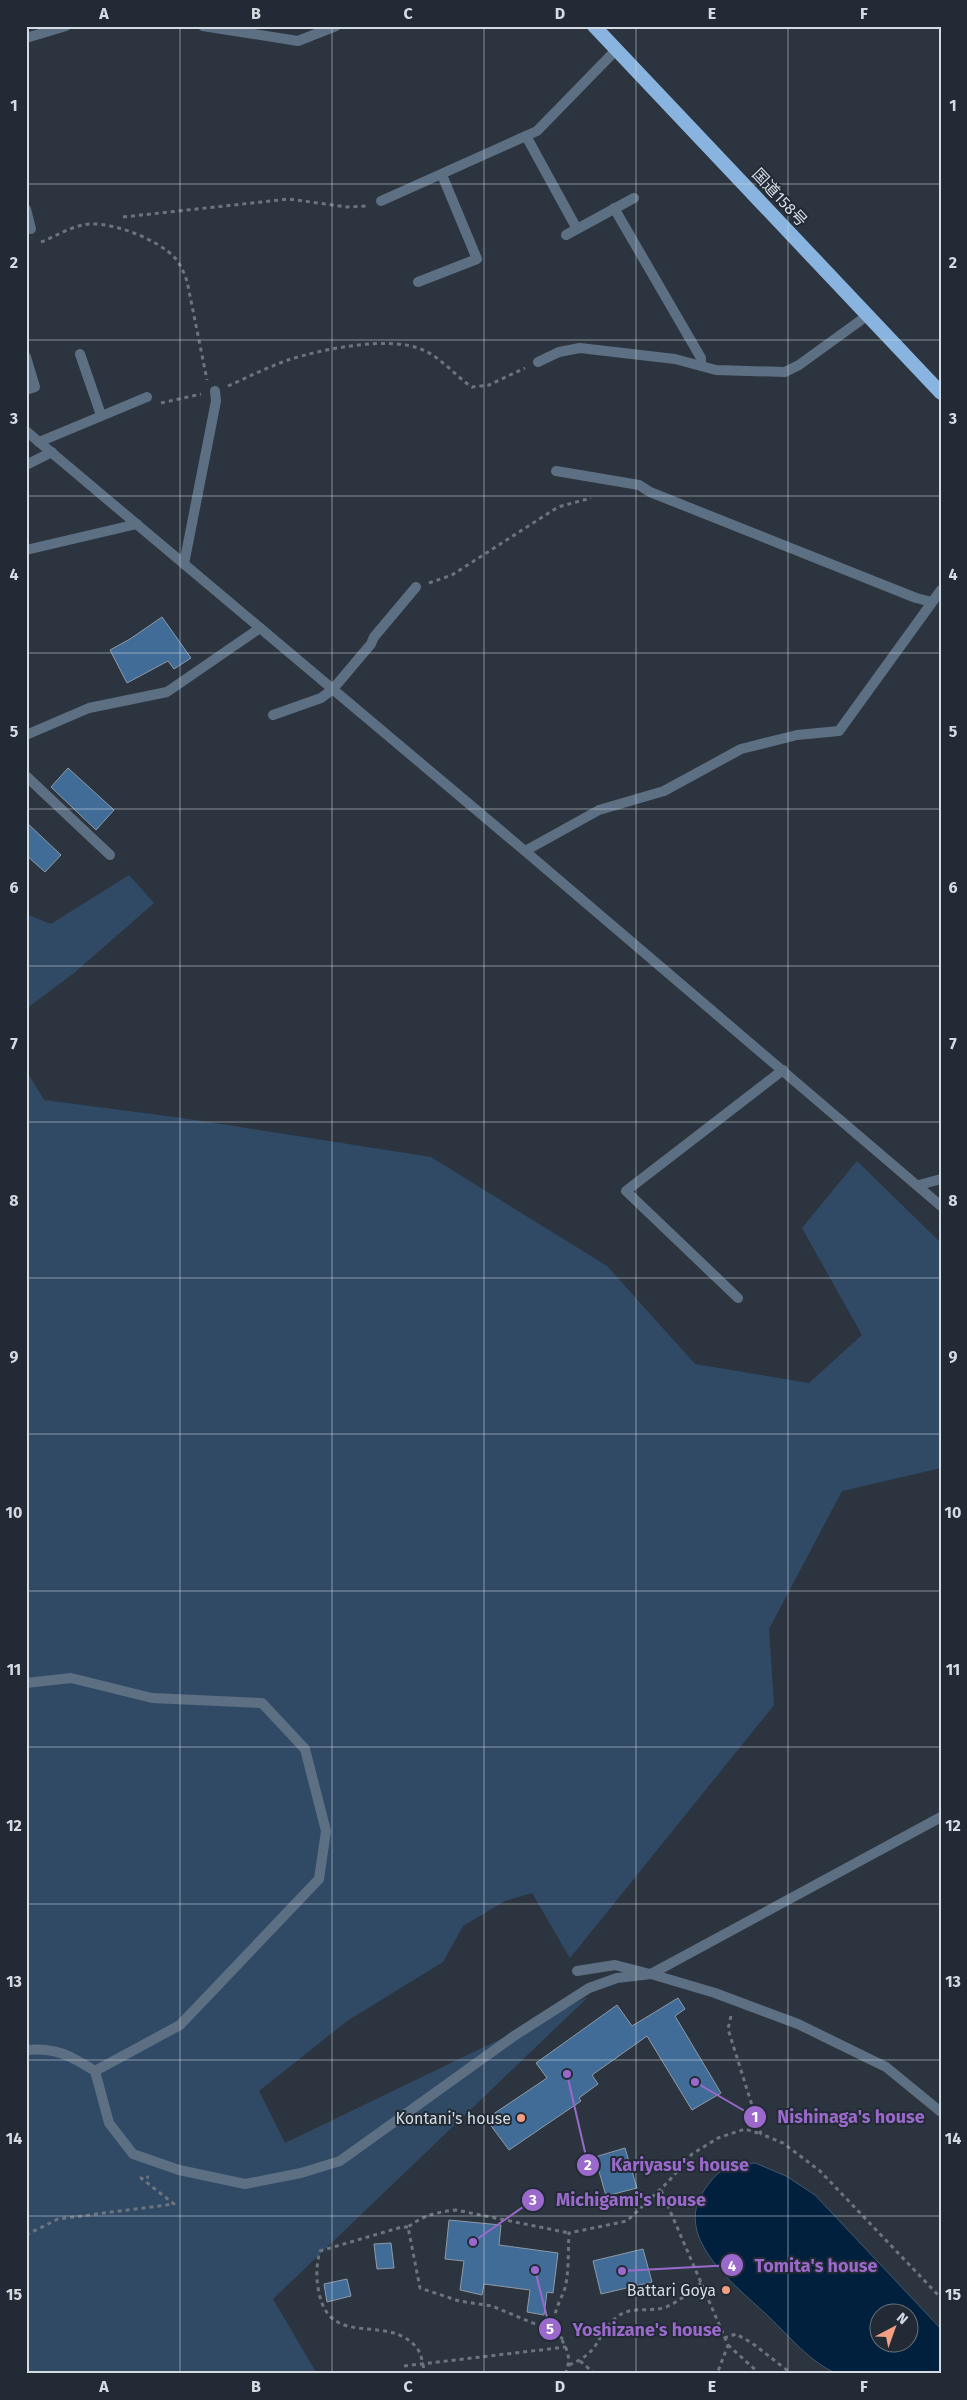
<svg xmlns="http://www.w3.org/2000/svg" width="967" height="2400" viewBox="0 0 967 2400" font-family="'Fira Sans','Noto Sans JP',sans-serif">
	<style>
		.green { fill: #304a65 }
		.water { fill: #00203e; stroke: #40586f; fill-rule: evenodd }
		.building { fill: #416c98; stroke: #8e9aa6 }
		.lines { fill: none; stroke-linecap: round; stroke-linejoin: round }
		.path { stroke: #6c747d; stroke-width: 3; stroke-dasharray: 4 4; stroke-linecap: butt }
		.service { stroke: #5d6f83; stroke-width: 10 }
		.minor { stroke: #5d6f83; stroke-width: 10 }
		.tertiary { stroke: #5d6f83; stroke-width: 10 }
		.trunk { stroke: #8ab4e0; stroke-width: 14 }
		.grid { fill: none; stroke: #d5dbe2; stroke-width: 1; stroke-opacity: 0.55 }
		.poi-dot { fill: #f39f83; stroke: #222b35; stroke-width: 2 }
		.labels { text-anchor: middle; stroke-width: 4; stroke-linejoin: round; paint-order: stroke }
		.street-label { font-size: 16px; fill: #d5dbe2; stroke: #222b35 }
		.poi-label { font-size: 16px; fill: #d5dbe2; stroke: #222b35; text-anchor: end }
		.leader { fill: none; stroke: #9a69cb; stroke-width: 2 }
		.callout-dot { fill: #9a69cb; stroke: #222b35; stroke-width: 2 }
		.mark-label { font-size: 15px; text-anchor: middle; font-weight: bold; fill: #fff }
		.callout-label { font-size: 18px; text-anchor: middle; font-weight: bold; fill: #9a69cb; stroke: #222b35; stroke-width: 4; stroke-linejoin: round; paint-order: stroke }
		.neatline { fill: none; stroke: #d5dbe2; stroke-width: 2 }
		.grid-label { font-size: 16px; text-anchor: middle; font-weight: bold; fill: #d5dbe2 }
	</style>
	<rect width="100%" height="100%" fill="#2c353f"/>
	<!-- green -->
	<g class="green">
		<path d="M129,875L154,903L74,973L26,1009V914L51,924Z"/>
		<path d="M26,1070L44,1100L182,1118L431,1157L607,1266L695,1364L809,1383L862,1335L802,1228L857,1161L941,1243V1468L842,1491L769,1629L774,1705L570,1958L532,1893L505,1901L463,1926L443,1962L347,2021L259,2091L285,2143L588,1997L273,2299L317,2374H26Z"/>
	</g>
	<!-- water -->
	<path class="water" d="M755,2163L786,2176L815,2195L941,2329V2372L938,2374C912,2374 887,2374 862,2374C854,2374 842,2376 836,2373C811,2363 788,2335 769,2317C738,2287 670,2238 705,2189C721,2166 728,2166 755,2163ZM880,2312H910V2342H880Z"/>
	<!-- building -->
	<g class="building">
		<path d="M162,617L191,658L174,669L168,661L127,683L110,650L130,639Z"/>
		<path d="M68,768L114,810L96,830L51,787Z"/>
		<path d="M26,822L61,855L45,872L26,855Z"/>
		<path d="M678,1998L685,2009L675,2016L721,2093L692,2110L647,2036L592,2075L598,2084L579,2098L581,2101L509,2150L486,2119L547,2078L536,2063L617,2005L632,2026Z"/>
		<path d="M625,2148L637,2188L606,2196L595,2157Z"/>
		<path d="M449,2220L501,2225L499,2245L558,2253L553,2293L547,2292L544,2315L527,2312L530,2290L484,2284L482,2295L460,2290L464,2261L445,2259Z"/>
		<path d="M391,2243L394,2268L377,2269L374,2244Z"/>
		<path d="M643,2249L652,2282L601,2294L593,2261Z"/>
		<path d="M347,2279L351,2296L327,2302L324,2284Z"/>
	</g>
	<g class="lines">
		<!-- path -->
		<g class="path">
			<path d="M123,217L289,199L347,207L367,206"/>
			<path d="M41,242C57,236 72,225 91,224C115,223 159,240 175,258C181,265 184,273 187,281L207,380"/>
			<path d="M228,386C248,377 268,367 288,360C322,349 391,335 423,350C442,358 455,376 472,387L489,385L525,368"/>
			<path d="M161,403L201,394"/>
			<path d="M429,583L452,575L558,507L591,498"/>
			<path d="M731,2016L728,2029L761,2134L783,2143L820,2171L941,2298"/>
			<path d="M661,2190L728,2345L717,2374"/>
			<path d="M408,2227H402L320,2251C316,2265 316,2279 319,2293C331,2350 387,2312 417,2348C422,2355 423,2366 425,2374"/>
			<path d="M26,2235L58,2219L174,2204L141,2178L149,2177"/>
			<path d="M724,2338L736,2334L752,2343L792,2374"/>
			<path d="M563,2339L552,2331L492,2306L459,2301L420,2288L408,2227C424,2215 437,2212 456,2210L569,2233"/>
			<path d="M728,2345L760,2374"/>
			<path d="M580,2361L595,2374"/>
			<path d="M569,2365C603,2351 594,2336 617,2317C632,2305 649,2313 666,2307C679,2302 690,2291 701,2283"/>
			<path d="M404,2366L566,2347"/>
			<path d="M565,2374C576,2350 558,2342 555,2322C553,2311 562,2298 565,2288C569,2272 568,2251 569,2233L627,2221L668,2182L692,2154L718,2138L745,2129L761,2134"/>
		</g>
		<!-- service -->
		<g class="service">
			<path d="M538,362L559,352L580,348L675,359L716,370L785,372L799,365L868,315"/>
			<path d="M184,564L216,401L215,391"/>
			<path d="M577,1971L615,1965L650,1974"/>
		</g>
		<!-- minor -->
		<g class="minor">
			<path d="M203,26L298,41L336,26"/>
			<path d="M26,38L66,26"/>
			<path d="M526,136L577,229"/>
			<path d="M381,201L537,131L615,51"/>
			<path d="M614,208L701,358V366"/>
			<path d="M26,209L31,229"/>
			<path d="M566,235L634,198"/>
			<path d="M418,282L477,259L442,175"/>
			<path d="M80,354L101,415"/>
			<path d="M26,357L35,387L26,390"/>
			<path d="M26,431L525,851L941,1206"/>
			<path d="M39,442L147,397"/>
			<path d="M26,465L52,452"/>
			<path d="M556,471L639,485L650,492L916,598L932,602"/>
			<path d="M26,550L137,524"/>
			<path d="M273,715L321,698L333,689L371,644L374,637L416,587"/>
			<path d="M26,735L89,708L167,692L260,628"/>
			<path d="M26,776L110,855"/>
			<path d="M525,851L599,810L664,791L741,749L797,735L839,731L941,590"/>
			<path d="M919,1185L941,1179"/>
			<path d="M738,1298L626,1191L783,1070"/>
			<path d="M26,1683L71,1678L152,1698L262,1703L305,1749L326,1831L319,1879L180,2025L95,2071"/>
			<path d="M26,2050C56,2047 71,2056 95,2071L109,2123L133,2154L179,2170L245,2184L301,2173L340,2161L514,2036L589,1988L617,1978L651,1974L941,1817"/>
		</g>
		<!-- tertiary -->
		<path class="tertiary" d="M651,1974L715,1993L798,2024L886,2067L941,2112"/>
		<!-- trunk -->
		<path class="trunk" d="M594,26L941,393"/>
	</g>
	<!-- grid -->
	<path class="grid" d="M180,26V2374M332,26V2374M484,26V2374M636,26V2374M788,26V2374M26,184H941M26,340H941M26,496H941M26,653H941M26,809H941M26,966H941M26,1122H941M26,1278H941M26,1434H941M26,1591H941M26,1747H941M26,1904H941M26,2060H941M26,2216H941"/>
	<!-- markers -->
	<g class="poi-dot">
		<circle cx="521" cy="2118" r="5"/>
		<circle cx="726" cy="2290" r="5"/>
	</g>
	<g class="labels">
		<!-- street labels -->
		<g class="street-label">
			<text transform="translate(780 197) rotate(47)" y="6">国道158号</text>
		</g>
		<!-- poi labels -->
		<g class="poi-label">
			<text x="511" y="2124">Kontani's house</text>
			<text x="716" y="2296">Battari Goya</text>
		</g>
	</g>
	<!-- callouts -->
	<path class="leader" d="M695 2082L755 2117M567 2074L588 2165M473 2242L533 2200M622 2271L732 2265M535 2270L550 2329"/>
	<g class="callout-dot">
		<circle cx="695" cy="2082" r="5"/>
		<circle cx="567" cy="2074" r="5"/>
		<circle cx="473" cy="2242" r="5"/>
		<circle cx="622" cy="2271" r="5"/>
		<circle cx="535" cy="2270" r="5"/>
		<circle cx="755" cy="2117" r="12"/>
		<circle cx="588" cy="2165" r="12"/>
		<circle cx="533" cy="2200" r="12"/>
		<circle cx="732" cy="2265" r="12"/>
		<circle cx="550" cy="2329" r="12"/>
	</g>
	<g class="mark-label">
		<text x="755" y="2122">1</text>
		<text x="588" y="2170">2</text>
		<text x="533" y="2205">3</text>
		<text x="732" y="2271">4</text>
		<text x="550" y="2334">5</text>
	</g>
	<g class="callout-label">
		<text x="851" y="2123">Nishinaga's house</text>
		<text x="680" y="2171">Kariyasu's house</text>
		<text x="631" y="2206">Michigami's house</text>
		<text x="816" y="2272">Tomita's house</text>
		<text x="647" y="2336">Yoshizane's house</text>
	</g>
	<!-- border -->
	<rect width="967" height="2400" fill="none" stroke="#222b35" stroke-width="55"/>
	<!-- north arrow -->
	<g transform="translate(894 2328) rotate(41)"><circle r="24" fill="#222b35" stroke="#6a717a"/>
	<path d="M0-4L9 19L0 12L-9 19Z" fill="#f39f83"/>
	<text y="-8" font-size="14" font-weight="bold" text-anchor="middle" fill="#d5dbe2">N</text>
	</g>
	<rect x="28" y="28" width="912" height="2344" class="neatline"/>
	<g class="grid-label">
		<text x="104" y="19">A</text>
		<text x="256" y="19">B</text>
		<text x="408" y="19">C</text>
		<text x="560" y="19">D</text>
		<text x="712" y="19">E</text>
		<text x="864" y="19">F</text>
		<text x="14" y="111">1</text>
		<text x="953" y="111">1</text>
		<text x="14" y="268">2</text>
		<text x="953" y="268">2</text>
		<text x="14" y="424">3</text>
		<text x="953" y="424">3</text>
		<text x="14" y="580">4</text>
		<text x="953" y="580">4</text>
		<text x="14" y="737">5</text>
		<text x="953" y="737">5</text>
		<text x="14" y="893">6</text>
		<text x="953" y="893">6</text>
		<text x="14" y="1049">7</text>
		<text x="953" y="1049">7</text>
		<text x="14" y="1206">8</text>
		<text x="953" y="1206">8</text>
		<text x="14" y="1362">9</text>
		<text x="953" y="1362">9</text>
		<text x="14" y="1518">10</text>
		<text x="953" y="1518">10</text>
		<text x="14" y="1675">11</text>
		<text x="953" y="1675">11</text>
		<text x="14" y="1831">12</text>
		<text x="953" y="1831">12</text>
		<text x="14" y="1987">13</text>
		<text x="953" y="1987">13</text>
		<text x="14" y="2144">14</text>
		<text x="953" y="2144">14</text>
		<text x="14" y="2300">15</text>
		<text x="953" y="2300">15</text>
		<text x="104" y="2392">A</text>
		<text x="256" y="2392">B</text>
		<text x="408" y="2392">C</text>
		<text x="560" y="2392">D</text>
		<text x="712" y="2392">E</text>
		<text x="864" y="2392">F</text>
	</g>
</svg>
